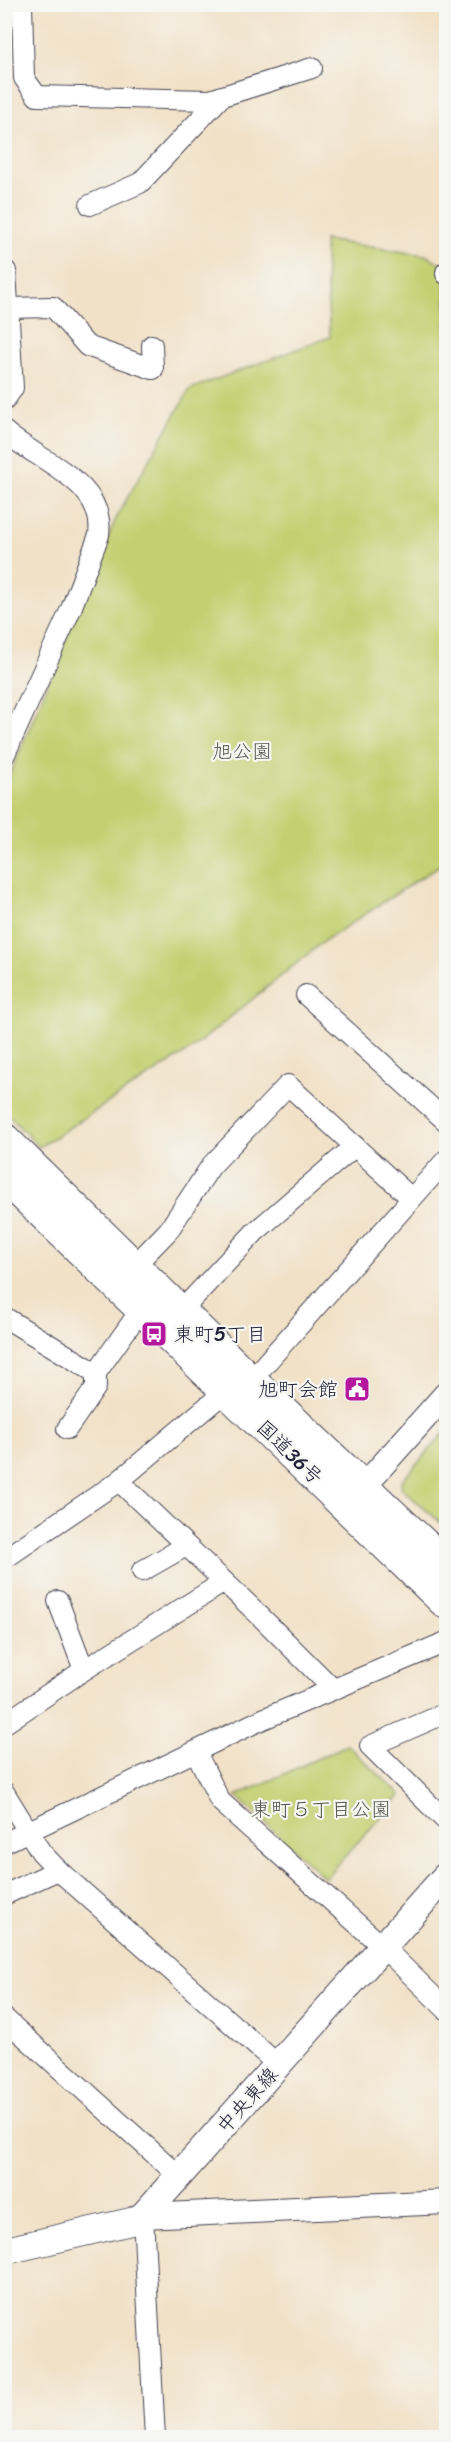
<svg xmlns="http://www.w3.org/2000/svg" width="451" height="2442" viewBox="0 0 451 2442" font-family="Sriracha,'Klee One',sans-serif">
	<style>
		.green { fill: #c3d071; stroke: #727956; stroke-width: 1.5 }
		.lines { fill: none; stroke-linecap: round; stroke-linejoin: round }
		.minor-casing { stroke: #413f50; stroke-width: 22 }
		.tertiary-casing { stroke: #413f50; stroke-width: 26 }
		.secondary-casing { stroke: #413f50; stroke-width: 29 }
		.trunk-casing { stroke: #413f50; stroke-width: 35 }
		.minor { stroke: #fff; stroke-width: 20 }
		.tertiary { stroke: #fff; stroke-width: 24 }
		.secondary { stroke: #fff; stroke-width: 27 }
		.trunk { stroke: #fff; stroke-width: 33 }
		.labels { text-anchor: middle; stroke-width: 4.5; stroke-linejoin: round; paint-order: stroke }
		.park-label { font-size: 20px; fill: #52564b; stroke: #f6f6f2 }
		.poi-label { font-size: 20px; fill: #22223b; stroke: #f6f6f2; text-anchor: start }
		.street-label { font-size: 20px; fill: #22223b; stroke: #f6f6f2 }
	</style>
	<rect width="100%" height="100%" fill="#f6f6f2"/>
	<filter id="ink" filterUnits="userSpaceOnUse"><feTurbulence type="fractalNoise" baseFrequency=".0167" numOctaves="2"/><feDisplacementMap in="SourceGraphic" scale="12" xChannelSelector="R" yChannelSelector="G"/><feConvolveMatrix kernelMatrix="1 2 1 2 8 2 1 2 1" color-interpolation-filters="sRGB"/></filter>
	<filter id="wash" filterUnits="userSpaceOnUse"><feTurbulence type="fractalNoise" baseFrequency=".008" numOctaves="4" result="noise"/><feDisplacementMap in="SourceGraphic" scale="24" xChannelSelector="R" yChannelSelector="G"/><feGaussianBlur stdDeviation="1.35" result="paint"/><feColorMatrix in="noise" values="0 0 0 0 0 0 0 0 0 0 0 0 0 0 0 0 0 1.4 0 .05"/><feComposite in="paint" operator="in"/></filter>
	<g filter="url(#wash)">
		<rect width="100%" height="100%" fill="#f1e1c7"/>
		<!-- green -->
		<g class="green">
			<path d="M324,240L425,255L446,266V861L324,941L190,1050L39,1147L5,1112L4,789L117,516L190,389L330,337Z"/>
			<path d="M446,1431V1527L402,1489L401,1482Z"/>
			<path d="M347,1745L401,1795L325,1878L236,1796Z"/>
		</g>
	</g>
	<g filter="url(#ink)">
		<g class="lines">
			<!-- minor casing -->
			<g class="minor-casing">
				<g id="minor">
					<path d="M22,4L24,78L37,96L210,100L312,68"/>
					<path d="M90,205L140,183L222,96"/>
					<path d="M446,272V274"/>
					<path d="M9,308L53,307L87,346L153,369L152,345"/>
					<path d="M4,401L13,388L6,271"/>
					<path d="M4,431C37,461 106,481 99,535L71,609L4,756"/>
					<path d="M306,995L446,1121"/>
					<path d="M134,1266L168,1231L211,1166L288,1085L411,1198"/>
					<path d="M181,1311L255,1232L355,1146"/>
					<path d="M4,1317L96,1373"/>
					<path d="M250,1381L446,1160"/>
					<path d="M67,1429L96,1387V1373L142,1308"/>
					<path d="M119,1481L256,1612L333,1689"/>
					<path d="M4,1559L119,1481L227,1390"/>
					<path d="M142,1571L186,1546"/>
					<path d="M58,1601L84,1670"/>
					<path d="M446,1713L370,1746L446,1821"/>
					<path d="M4,1724L84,1670L224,1582"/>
					<path d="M196,1752L220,1801L383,1947L446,2009"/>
					<path d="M4,1792L41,1852L58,1870"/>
					<path d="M4,1843L263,1719L446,1642"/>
					<path d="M4,1895L58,1870L278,2065"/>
					<path d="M4,2018L179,2176"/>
					<path d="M143,2216L155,2438"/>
				</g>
			</g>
			<!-- tertiary casing -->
			<g class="tertiary-casing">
				<g id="tertiary">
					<path d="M363,1487L446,1394"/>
					<path d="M143,2216L446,2202"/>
				</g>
			</g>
			<!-- secondary casing -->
			<g class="secondary-casing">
				<path id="secondary" d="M4,2251L133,2221L143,2216L446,1876"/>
			</g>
			<!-- trunk casing -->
			<g class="trunk-casing">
				<g id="trunk">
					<path d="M4,1140L250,1381L446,1566"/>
					<path d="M4,1175L446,1602"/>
				</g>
			</g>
			<!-- minor -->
			<use href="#minor" class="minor"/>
			<!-- tertiary -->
			<use href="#tertiary" class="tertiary"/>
			<!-- secondary -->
			<use href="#secondary" class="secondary"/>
			<!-- trunk -->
			<use href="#trunk" class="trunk"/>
		</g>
	</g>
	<!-- icons -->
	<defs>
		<g id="bus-square" transform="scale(1.35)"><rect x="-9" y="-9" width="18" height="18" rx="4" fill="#b5179e" stroke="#f6f6f2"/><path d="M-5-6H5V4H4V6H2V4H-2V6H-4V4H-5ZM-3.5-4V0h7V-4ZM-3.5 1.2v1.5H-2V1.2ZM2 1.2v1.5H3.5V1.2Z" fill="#fff"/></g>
		<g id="civic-square" transform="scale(1.35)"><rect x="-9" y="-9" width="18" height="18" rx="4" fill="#b5179e" stroke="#f6f6f2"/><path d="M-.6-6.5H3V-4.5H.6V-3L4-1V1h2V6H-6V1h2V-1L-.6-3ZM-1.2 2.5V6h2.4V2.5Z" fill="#fff"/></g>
	</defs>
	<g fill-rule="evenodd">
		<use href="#bus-square" x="154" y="1334"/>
		<use href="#civic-square" x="357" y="1389"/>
	</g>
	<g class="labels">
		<!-- park labels -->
		<g class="park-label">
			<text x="242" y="758">旭公園</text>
			<text x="321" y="1816">東町５丁目公園</text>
		</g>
		<!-- poi labels -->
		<g class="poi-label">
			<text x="174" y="1341">東町5丁目</text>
			<text x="338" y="1396" text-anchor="end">旭町会館</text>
		</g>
		<!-- street labels -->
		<g class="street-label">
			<text transform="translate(290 1452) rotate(44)" y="7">国道36号</text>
			<text transform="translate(247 2100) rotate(-48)" y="7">中央東線</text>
		</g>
	</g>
	<!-- margin -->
	<rect width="451" height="2442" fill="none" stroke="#f6f6f2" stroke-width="24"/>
</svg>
